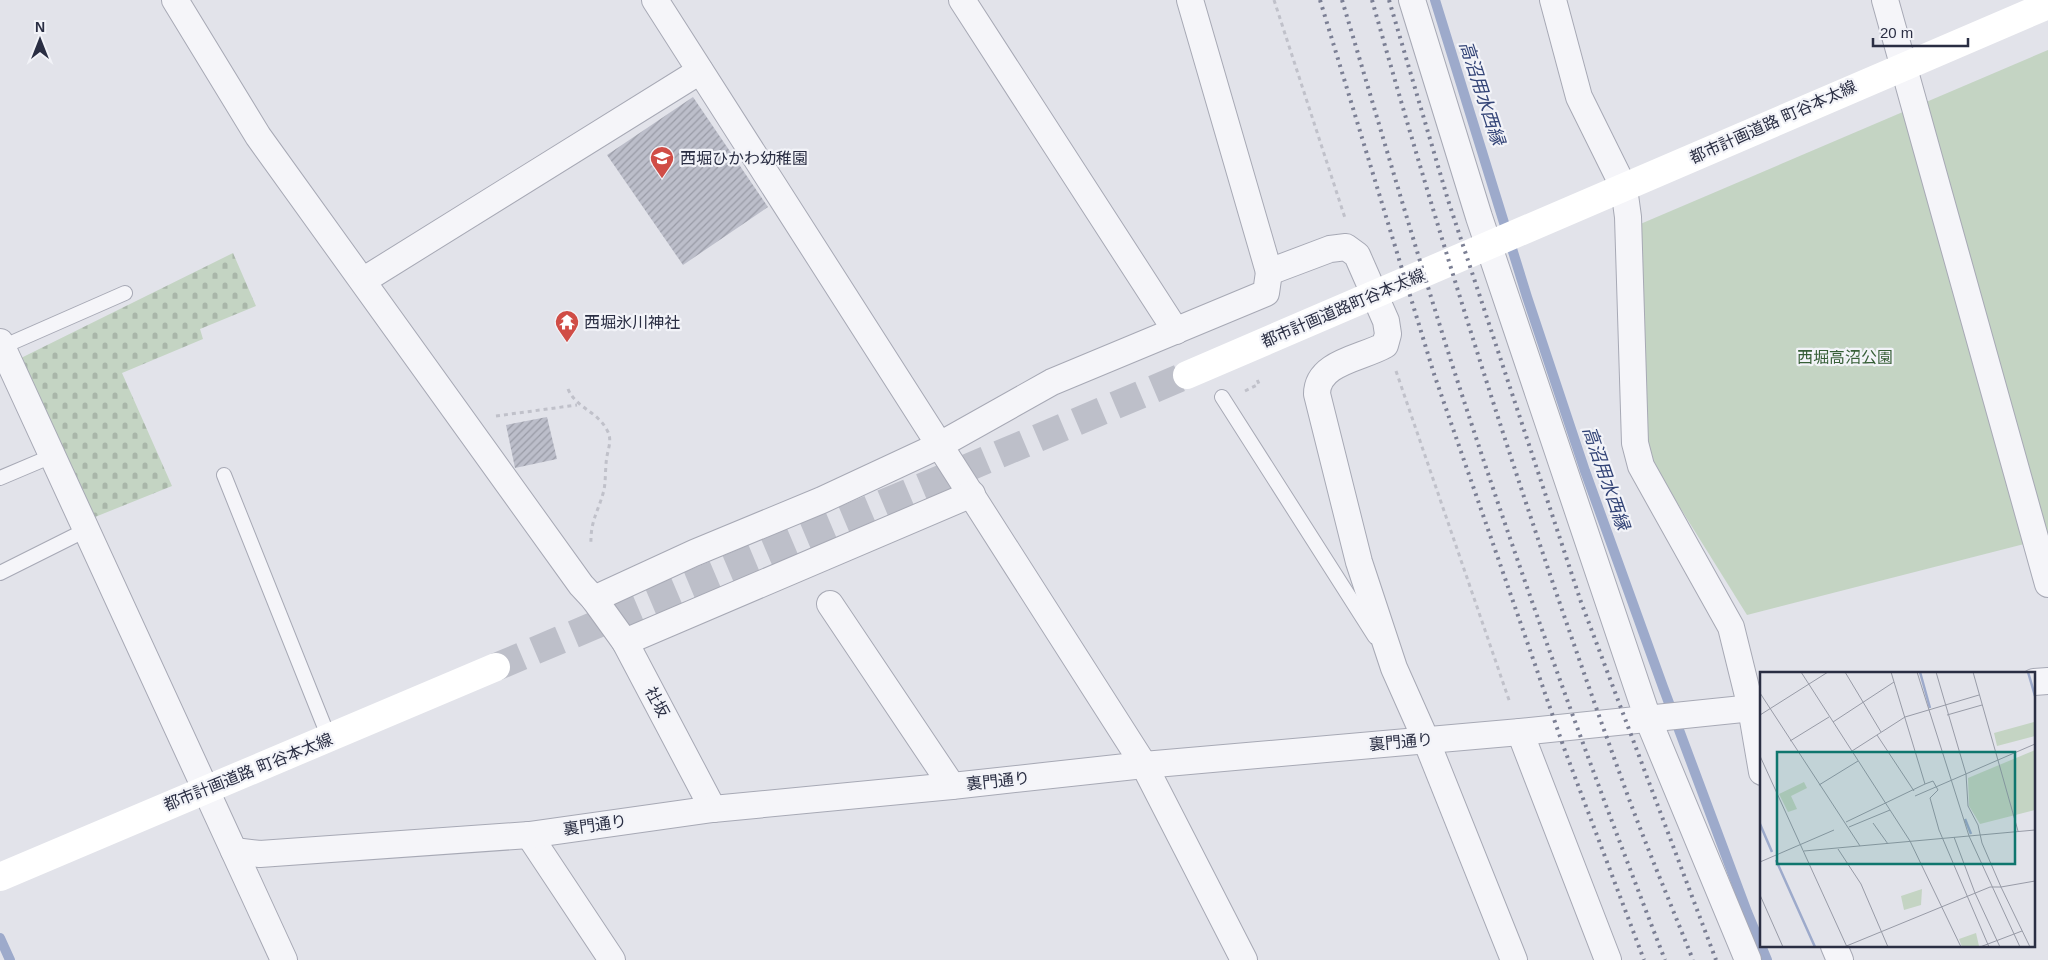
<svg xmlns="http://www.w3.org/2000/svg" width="2048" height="960" viewBox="0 0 2048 960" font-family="Helvetica,'Noto Sans JP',sans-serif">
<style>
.green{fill:#c4d4c3}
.cemetery{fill:url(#cemetery-stones)}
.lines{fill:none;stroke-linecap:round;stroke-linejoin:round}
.stream{stroke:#9daacb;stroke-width:10}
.building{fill:url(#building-hatch)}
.secondary-tunnel{stroke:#bdbfc9;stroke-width:28;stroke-dasharray:28 14;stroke-linecap:butt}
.lane-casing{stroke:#a7a9b5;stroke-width:16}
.street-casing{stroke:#a7a9b5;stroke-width:28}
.path{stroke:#c0c1ca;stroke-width:3;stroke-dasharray:4 4;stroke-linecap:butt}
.lane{stroke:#f5f5f9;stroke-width:14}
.street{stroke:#f5f5f9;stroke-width:26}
.secondary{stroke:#fff;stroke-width:28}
.rail{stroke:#7b7f94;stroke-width:4;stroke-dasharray:2.5 5;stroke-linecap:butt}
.labels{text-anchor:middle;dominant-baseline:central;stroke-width:4.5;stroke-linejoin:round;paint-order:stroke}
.street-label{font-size:16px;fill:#2a2e43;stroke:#f2f3f8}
.poi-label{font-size:16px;fill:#2a2e43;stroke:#f2f3f8;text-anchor:start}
.park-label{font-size:16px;fill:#375f37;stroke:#f2f3f8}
.water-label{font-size:18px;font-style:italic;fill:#347;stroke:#f2f3f8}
.inset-river{fill:none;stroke:#9daacb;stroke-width:2.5}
.inset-road{fill:none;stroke:#989ba7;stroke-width:1}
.view{fill:#0f766e;fill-opacity:0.15;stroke:#0f766e;stroke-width:2.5}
.inset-edge{fill:none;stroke:#2a2e43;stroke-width:2.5}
</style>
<defs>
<pattern id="cemetery-stones" width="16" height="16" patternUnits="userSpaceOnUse" patternTransform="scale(1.25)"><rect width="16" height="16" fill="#c4d4c3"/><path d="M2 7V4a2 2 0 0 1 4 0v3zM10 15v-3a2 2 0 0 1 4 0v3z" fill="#a9b6a9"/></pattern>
<pattern id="building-hatch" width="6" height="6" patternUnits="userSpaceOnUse" patternTransform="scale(1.25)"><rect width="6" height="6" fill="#bcbeca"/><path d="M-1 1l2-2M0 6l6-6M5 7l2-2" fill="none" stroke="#999ba6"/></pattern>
</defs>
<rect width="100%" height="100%" fill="#e2e3ea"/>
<path class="green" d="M2048 50V538L1747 615 1651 461 1646 434 1638 225Z"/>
<path class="cemetery" d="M233 253 256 306 200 329 203 339 122 373 172 486 95 517 21 358Z"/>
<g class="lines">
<g class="stream">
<path d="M1435 0 1527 297 1585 471 1663 687 1747 912 1767 960"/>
<path d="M0 938 10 960"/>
</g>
</g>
<g class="building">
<path d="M693 97 768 207 683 265 607 155Z"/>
<path d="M547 417 557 459 515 468 506 425Z"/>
</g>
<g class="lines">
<path class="secondary-tunnel" d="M496 667 1187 375"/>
<g class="lane-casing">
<g id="lane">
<path d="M2 347 125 293"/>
<path d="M1222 397 1375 637"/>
<path d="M224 475 329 738"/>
<path d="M0 478 52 456"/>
<path d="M0 573 86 530"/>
</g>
</g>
<g class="street-casing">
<g id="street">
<path d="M175 0 258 136 581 585 594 599 625 642 713 809"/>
<path d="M655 0 1144 765 1244 960"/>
<path d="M962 0 1176 331"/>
<path d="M1190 0 1269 272 1330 249 1346 247 1357 255 1386 321 1388 334 1385 345C1363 358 1317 362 1317 394L1359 562 1394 668 1426 740 1514 960"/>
<path d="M1412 0 1479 217 1648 719 1748 960"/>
<path d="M1553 0 1579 97 1624 188 1628 217 1635 443 1641 466 1731 627 1751 708 1762 772"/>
<path d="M1885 0 2048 584"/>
<path d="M364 280 700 71"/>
<path d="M0 342 284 960"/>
<path d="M594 599 694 553 822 500 938 446 1052 382 1266 293 1269 272"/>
<path d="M830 604 952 786"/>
<path d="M625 642 972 494"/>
<path d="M2034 682 2048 681"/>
<path d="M1520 732 1608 960"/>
<path d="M529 835 612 960"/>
<path d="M234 851 260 854 529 835 713 809 952 786 1144 765 1520 732 1762 707"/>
<path d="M1834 946 1840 960"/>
</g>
</g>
<g class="path">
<path d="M1274 0 1345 218"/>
<path d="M1396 371 1510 703"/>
<path d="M568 389C576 408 597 411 607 430 612 439 609 446 607 456 605 467 606 479 604 490 598 513 590 520 591 546"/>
<path d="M1245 391 1259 384 1256 377"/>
<path d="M496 416 577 405"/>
</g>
<use href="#lane" class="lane"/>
<use href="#street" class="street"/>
<g class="secondary">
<path d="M1187 375 2048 5"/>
<path d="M0 877 496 667"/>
</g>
<g class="rail">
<path d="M1320 0 1434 374 1564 748 1644 960"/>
<path d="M1342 0C1378 120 1413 241 1451 361 1516 563 1588 762 1665 960"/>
<path d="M1372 0C1448 269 1533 536 1629 799 1649 853 1672 907 1693 960"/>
<path d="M1389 0 1448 200 1581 602 1716 960"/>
</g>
</g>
<defs>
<g id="school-pin" transform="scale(1.25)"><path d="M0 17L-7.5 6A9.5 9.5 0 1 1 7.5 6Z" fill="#d04d46" stroke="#f2f3f8"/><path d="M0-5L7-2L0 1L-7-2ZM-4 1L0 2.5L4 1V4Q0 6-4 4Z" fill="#fff"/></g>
<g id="temple-pin" transform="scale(1.25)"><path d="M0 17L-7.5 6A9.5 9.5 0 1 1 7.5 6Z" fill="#d04d46" stroke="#f2f3f8"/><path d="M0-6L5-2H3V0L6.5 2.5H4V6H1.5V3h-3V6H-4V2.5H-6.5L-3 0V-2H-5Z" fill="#fff"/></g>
</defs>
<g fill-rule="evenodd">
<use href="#school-pin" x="662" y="158"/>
<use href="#temple-pin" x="567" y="322"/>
</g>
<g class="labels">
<g class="street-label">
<text transform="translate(1773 122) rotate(-24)">都市計画道路 町谷本太線</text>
<text transform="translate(1343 308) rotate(-23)">都市計画道路町谷本太線</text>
<text transform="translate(657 702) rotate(62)">社坂</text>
<text transform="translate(1401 742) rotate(-5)">裏門通り</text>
<text transform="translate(248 772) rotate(-22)">都市計画道路 町谷本太線</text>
<text transform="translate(998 781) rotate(-6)">裏門通り</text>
<text transform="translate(595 825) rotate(-8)">裏門通り</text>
</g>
<g class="poi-label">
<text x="680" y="158">西堀ひかわ幼稚園</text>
<text x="584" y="322">西堀氷川神社</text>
</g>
<g class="park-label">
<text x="1845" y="357">西堀高沼公園</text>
</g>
<g class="water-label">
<text transform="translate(1482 93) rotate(72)">高沼用水西縁</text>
<text transform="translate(1606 478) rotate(71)">高沼用水西縁</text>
</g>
</g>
<g transform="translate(1760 672)">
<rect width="275" height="275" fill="#e2e3ea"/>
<path d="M274 50 275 64 237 74 234 61ZM275 78V138L220 152 209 134 208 106ZM216 261 219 274 202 275 199 267Z" fill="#c4d4c3"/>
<path d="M44 110 47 116 31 124 37 137 28 140 19 122ZM162 217 161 233 144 238 141 224Z" fill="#c4d4c3"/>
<path class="inset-river" d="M160 0 170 36M268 0 275 24M205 147 211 162M0 152 12 180M16 188 55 275"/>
<path class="inset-road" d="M41 0 150 169 201 275M85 0 121 60M131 0 165 112 173 109 178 118 170 126 179 158 229 275M157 0 209 164 260 275M213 0 258 159M0 21 100 174M0 43 68 0M187 43 222 33M73 50 134 10M117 63 154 119M30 69 69 45M92 79 145 45 219 23M0 84 87 275M59 113 98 89M155 124 275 72M86 150 165 112M113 151 128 172M89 155 130 138M194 165 215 221 240 275M78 177 101 212 128 275M44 179 275 158M0 190 74 158M0 223 23 275M84 275 230 215H241L222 171 218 153 208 134 206 102 176 0M220 275 262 259M270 275 241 215 275 209"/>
<path class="view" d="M17 80H255V192H17Z"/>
<rect width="275" height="275" class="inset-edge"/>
</g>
<g transform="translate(40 40)" stroke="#f2f3f8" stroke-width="4" paint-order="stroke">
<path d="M0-4L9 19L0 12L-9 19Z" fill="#2a2e43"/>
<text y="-8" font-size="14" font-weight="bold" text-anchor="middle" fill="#2a2e43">N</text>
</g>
<path d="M1873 38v8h95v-8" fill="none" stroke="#2a2e43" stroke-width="2.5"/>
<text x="1880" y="38" font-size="15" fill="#2a2e43" stroke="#f2f3f8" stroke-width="4" paint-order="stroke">20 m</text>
</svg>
